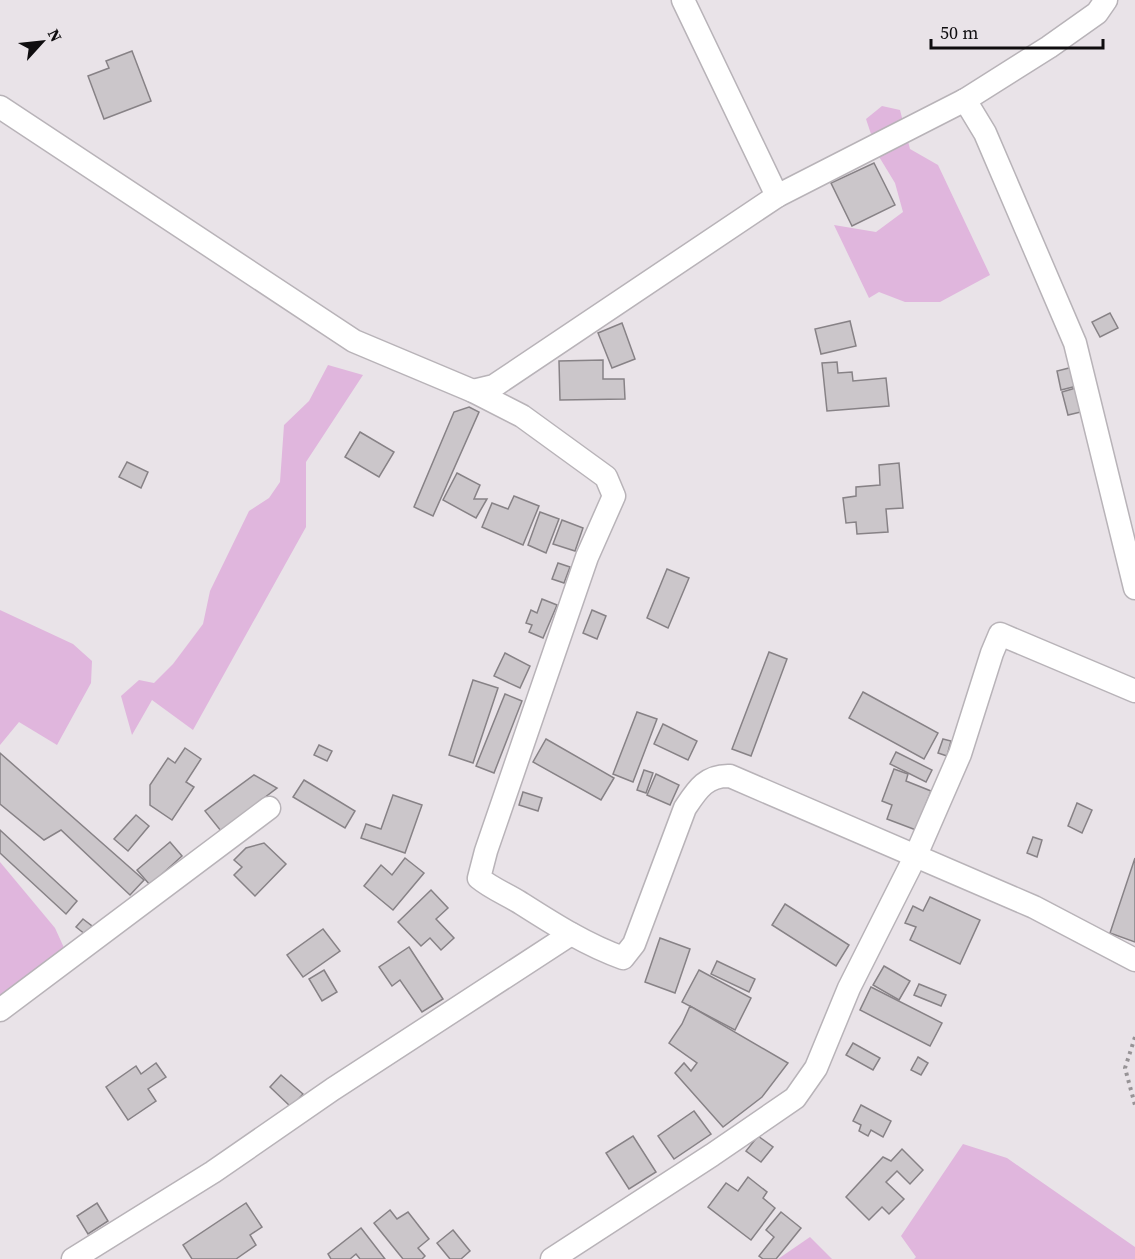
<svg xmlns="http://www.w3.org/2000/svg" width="1135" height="1259" viewBox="0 0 1135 1259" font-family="'Source Serif 4',serif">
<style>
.green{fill:#e0b6dd}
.building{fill:#cbc6ca;stroke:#878286;stroke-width:1.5}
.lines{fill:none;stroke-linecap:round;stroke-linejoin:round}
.street-casing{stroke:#b8b3b8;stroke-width:25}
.path{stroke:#979396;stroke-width:4;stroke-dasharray:3 4.5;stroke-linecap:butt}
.street{stroke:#fff;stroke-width:22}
</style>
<rect width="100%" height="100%" fill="#e9e3e8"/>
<g class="green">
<path d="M882 106 900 110 910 149 938 165 990 275 940 302H905L879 292 869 298 834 225 876 232 903 212 895 183 878 155 866 119Z"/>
<path d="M328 365 363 375 306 462V527L193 730 152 700 132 735 121 696 139 680 154 683 173 664 203 624 210 591 249 511 269 498 280 482 284 425 309 401Z"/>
<path d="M0 610 73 644 92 661 91 683 57 745 19 722 0 745Z"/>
<path d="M0 862 55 928 65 950 0 997Z"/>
<path d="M963 1144 1007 1158 1135 1247V1259H914L916 1257 901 1236Z"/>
<path d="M810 1237 832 1259H778Z"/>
</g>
<g class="building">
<path d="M132 51 151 101 104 119 88 76 109 68 106 61Z"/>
<path d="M874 163 895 205 852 226 831 183Z"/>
<path d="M1110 313 1118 328 1100 337 1092 322Z"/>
<path d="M850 321 856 346 821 354 815 329Z"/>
<path d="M622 323 635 359 612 368 598 333Z"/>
<path d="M603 360V379H624L625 399 560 400 559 361Z"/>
<path d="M837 362 838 373 852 372 853 381 886 378 889 406 827 411 822 363Z"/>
<path d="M1073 367 1077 386 1061 390 1057 371Z"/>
<path d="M1079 387 1085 411 1068 415 1062 392Z"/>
<path d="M469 407 479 412 433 516 414 507 454 412Z"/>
<path d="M360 432 394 452 379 477 345 457Z"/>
<path d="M127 462 148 472 141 488 119 477Z"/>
<path d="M899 463 903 508 886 509 888 532 857 534 856 522 846 523 843 498 856 496V487L880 485 879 465Z"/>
<path d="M457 473 480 485 474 499H487L476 518 443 500Z"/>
<path d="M514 496 539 506 523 545 482 527 492 503 508 509Z"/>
<path d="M540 512 559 519 546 553 528 545Z"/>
<path d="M562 520 583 528 575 551 553 544Z"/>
<path d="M558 563 570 567 564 583 552 579Z"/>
<path d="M667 569 689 578 668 628 647 618Z"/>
<path d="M542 599 557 605 543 638 529 632 532 625 526 623 531 610 537 613Z"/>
<path d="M592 610 606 616 597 639 583 633Z"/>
<path d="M769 652 787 659 751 756 732 749Z"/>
<path d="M505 653 530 666 520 688 494 676Z"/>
<path d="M473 680 498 688 473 763 449 755Z"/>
<path d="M863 692 938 733 924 759 849 718Z"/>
<path d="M505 694 522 701 494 773 476 766Z"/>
<path d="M637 712 657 719 633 782 613 774Z"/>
<path d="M663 724 697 741 688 760 654 744Z"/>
<path d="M546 739 614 778 601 800 533 762Z"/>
<path d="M943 739 951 741 947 756 938 753Z"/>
<path d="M319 745 332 751 327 761 314 755Z"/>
<path d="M185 748 201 759 186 782 194 787 172 820 150 805V785L168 758 175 763Z"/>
<path d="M896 752 932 770 926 782 890 764Z"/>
<path d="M0 753 144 880 130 895 61 830 44 840 0 804Z"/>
<path d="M894 769 908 774 906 781 931 791 916 830 887 819 892 805 882 801Z"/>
<path d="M644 770 653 773 646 793 637 790Z"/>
<path d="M656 774 679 785 670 805 647 795Z"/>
<path d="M254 775 277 788 221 831 205 811Z"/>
<path d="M304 780 355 811 345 828 293 797Z"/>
<path d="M523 792 542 798 538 811 519 805Z"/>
<path d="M393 795 422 805 405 853 361 838 366 824 381 829Z"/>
<path d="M1077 803 1092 810 1082 833 1068 826Z"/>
<path d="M136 815 149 826 128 851 114 839Z"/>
<path d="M0 830 77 901 66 914 0 853Z"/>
<path d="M1033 837 1042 840 1037 857 1027 853Z"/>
<path d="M170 842 182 856 150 885 137 870Z"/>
<path d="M264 843 286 864 255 896 234 875 242 867 234 860 246 848Z"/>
<path d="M405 858 424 873 393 910 364 886 381 865 392 875Z"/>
<path d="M1135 858V942L1110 933Z"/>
<path d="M431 890 448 908 436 919 454 938 441 950 430 938 421 946 398 922Z"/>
<path d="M930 897 980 920 960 964 910 940 916 927 905 923 913 906 923 911Z"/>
<path d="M785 904 849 945 836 966 772 925Z"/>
<path d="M83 919 92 926 86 935 76 927Z"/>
<path d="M323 929 340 951 303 977 287 955Z"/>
<path d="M660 938 690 949 675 993 645 982Z"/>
<path d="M409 947 443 999 422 1012 400 980 392 986 379 967Z"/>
<path d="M717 961 755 979 749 992 711 974Z"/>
<path d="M884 966 910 981 899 1000 873 985Z"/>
<path d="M324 970 337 992 322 1001 309 979Z"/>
<path d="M699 970 751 998 735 1030 682 1002Z"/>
<path d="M919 984 946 995 941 1006 914 995Z"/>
<path d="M871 987 942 1023 930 1046 860 1010Z"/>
<path d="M690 1006 788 1063 762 1097 723 1127 675 1073 684 1063 691 1071 697 1063 669 1043 682 1024Z"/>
<path d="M853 1043 880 1058 873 1070 846 1055Z"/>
<path d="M918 1057 928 1063 921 1075 911 1070Z"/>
<path d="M156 1063 166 1077 148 1089 156 1101 128 1120 106 1087 136 1066 141 1074Z"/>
<path d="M281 1075 303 1094 291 1107 270 1087Z"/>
<path d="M861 1105 891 1121 883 1137 871 1130 868 1136 859 1131 861 1125 853 1121Z"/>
<path d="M694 1111 711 1134 674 1159 658 1136Z"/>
<path d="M633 1136 656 1172 629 1189 606 1153Z"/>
<path d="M758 1136 773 1147 761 1162 746 1151Z"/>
<path d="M902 1149 923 1170 910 1184 897 1171 886 1182 904 1199 889 1214 882 1207 869 1220 846 1197 883 1157 891 1161Z"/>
<path d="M748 1177 767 1192 763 1198 775 1208 751 1240 708 1207 726 1183 738 1191Z"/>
<path d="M97 1203 108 1221 88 1234 77 1216Z"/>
<path d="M246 1203 262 1227 250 1235 256 1245 236 1259H192L183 1245Z"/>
<path d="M390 1210 397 1219 408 1212 429 1239 418 1248 425 1256 422 1259H403L374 1223Z"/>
<path d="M781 1212 801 1228 776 1259H763L759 1256 774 1237 766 1230Z"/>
<path d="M361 1228 385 1259H360L356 1254 350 1259H331L328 1254Z"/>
<path d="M453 1230 470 1251 461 1259H450L437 1243Z"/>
</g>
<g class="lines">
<g class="street-casing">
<g id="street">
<path d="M683 0 777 196"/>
<path d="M965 100 985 133 1075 343 1135 588"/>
<path d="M0 107 354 341 473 391 522 416 606 477 614 496 587 557 486 851 479 878C491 888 506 894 519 902 552 923 586 945 623 958L634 944 685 808C697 790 706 775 730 776L1034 907 1135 960"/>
<path d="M473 391 494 386 777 196 965 100 1049 47 1097 13 1106 0"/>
<path d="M0 1010 269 808"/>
<path d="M73 1259 213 1172 333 1089 571 934"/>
<path d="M552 1259 712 1155 795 1098 816 1068 849 988 916 855 960 754 992 653 1000 634 1135 691"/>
</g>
</g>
<path class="path" d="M1135 1037 1125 1068 1135 1105"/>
<use href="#street" class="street"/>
</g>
<g transform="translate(42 42) rotate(63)" stroke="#e9e3e8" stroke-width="4.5" paint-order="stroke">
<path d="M0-4.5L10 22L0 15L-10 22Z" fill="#0f0d0f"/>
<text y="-9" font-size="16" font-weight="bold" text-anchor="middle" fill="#0f0d0f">N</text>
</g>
<path d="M931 39v9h172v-9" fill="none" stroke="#0f0d0f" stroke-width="3"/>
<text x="940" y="39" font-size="18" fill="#0f0d0f" stroke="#e9e3e8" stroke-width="4.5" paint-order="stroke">50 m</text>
</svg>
